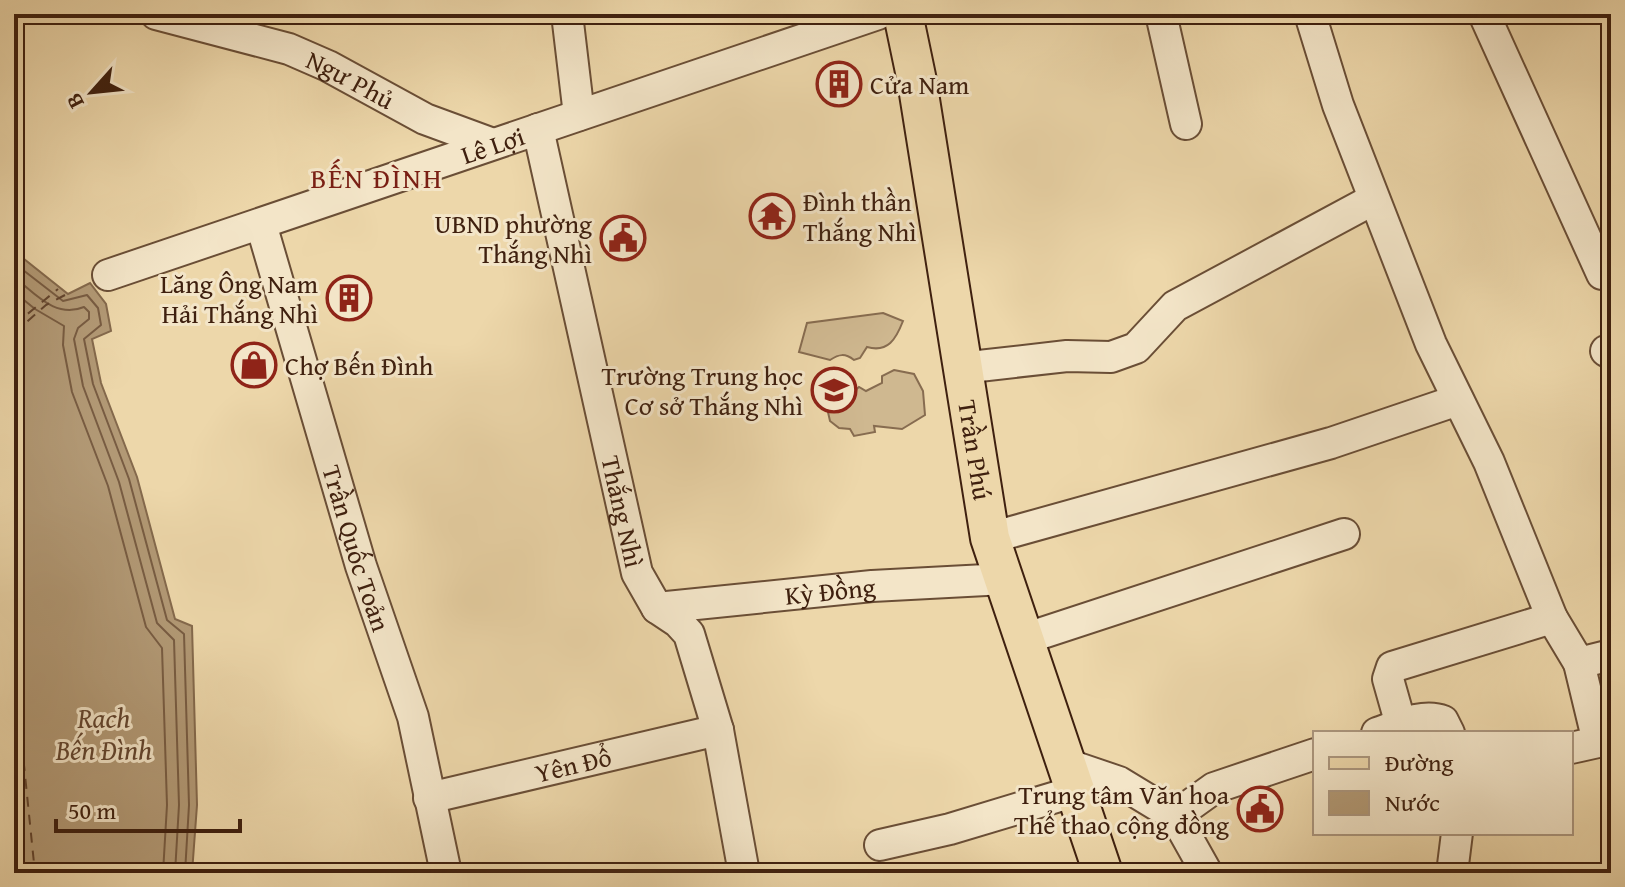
<svg xmlns="http://www.w3.org/2000/svg" width="1625" height="887" viewBox="0 0 1625 887" font-family="'Gentium Book Plus',serif">
<style>
.green{fill:#cfb890;stroke:#876c50;stroke-width:2}
.water{fill:#b29975;stroke:#84694c;stroke-width:2}
.lines{fill:none;stroke-linecap:round;stroke-linejoin:round}
.shore{stroke:#785c42;stroke-width:2}
.ferry{stroke:#62442e;stroke-width:2;stroke-dasharray:10 8;stroke-linecap:butt}
.minor-casing{stroke:#6a4e36;stroke-width:34}
.major-casing{stroke:#3f200f;stroke-width:42}
.minor{stroke:#f3e5c8;stroke-width:30}
.major{stroke:#edd7aa;stroke-width:38}
.labels{text-anchor:middle;dominant-baseline:central;stroke-width:6;stroke-linejoin:round;paint-order:stroke}
.street-label{font-size:26px;fill:#3f200f;stroke:#f3e5c8}
.poi-label{font-size:26px;fill:#3f200f;stroke:#f3e5c8;text-anchor:end}
.neighbourhood-label{font-size:28px;letter-spacing:2px;fill:#7a1f14;stroke:#f3e5c8}
.water-label{font-size:28px;font-style:italic;fill:#62442e;stroke:#f3e5c8}
</style>
<rect width="100%" height="100%" fill="#edd7aa"/>
<filter id="stains"><feTurbulence type="fractalNoise" baseFrequency=".0025" numOctaves="4"/><feColorMatrix values="0 0 0 0 .2 0 0 0 0 .09 0 0 0 0 .02 0 0 0 .5 -.17"/></filter>
<radialGradient id="worn" r=".72"><stop offset=".6" stop-color="#630" stop-opacity="0"/><stop offset="1" stop-color="#630" stop-opacity=".3"/></radialGradient>
<g class="green">
<path d="M883 313 903 321C896 339 888 353 867 347L860 358 854 360C845 353 839 354 830 360L799 352 807 323Z"/>
<path d="M894 370 914 374 923 391 925 415 902 429 874 426 875 432 854 436 850 429 839 428 830 421 825 399 836 387 847 397 859 387 866 391 882 383V376Z"/>
</g>
<path class="water" d="M14 251 68 294 90 283 106 304 111 331 92 339 101 383 137 477 175 619 192 626 197 805 192 873H14Z"/>
<g class="lines">
<g class="shore">
<path d="M14 263 63 301 87 295 98 308 101 325 84 339 93 384 129 479 167 620 184 634 189 805 185 873"/>
<path d="M14 277C35 293 55 319 84 307L89 312V319L78 328 74 339 83 386 119 482 157 623 174 640 179 805 175 873"/>
<path d="M14 292 35 309 64 326 63 345 72 392 108 486 146 627 162 648 167 805 163 873"/>
</g>
<g class="ferry">
<path d="M14 325 58 289"/>
<path d="M14 333 46 305 65 295"/>
<path d="M14 708 21 736 35 873"/>
</g>
<g class="minor-casing">
<g id="minor">
<path id="s1" d="M156 14 289 49 328 66 425 119 493 144"/>
<path d="M567 14 579 115"/>
<path d="M1161 14 1186 124"/>
<path d="M1310 14 1338 105 1431 344 1489 462 1552 618 1579 663 1611 655"/>
<path d="M1484 14 1602 274"/>
<path id="s2" d="M538 129 637 573 657 608 678 622 689 634 718 730 744 873"/>
<path id="s3" d="M261 224 361 566 413 717 446 873"/>
<path id="s4" d="M108 275 878 14"/>
<path d="M1606 351 1611 349"/>
<path d="M961 368 1067 356 1111 357 1136 348 1175 306 1374 199"/>
<path d="M990 538 1331 443 1458 400"/>
<path id="s5" d="M657 608 872 586 1005 579"/>
<path d="M1024 639 1344 534"/>
<path d="M1401 725 1388 679 1392 667 1552 618"/>
<path d="M1377 733C1397 726 1423 713 1443 721L1449 733"/>
<path d="M1571 748 1598 742 1579 663"/>
<path d="M1066 764 1119 782 1175 816 1207 873"/>
<path id="s6" d="M429 798 718 730"/>
<path d="M1175 816 1214 788 1315 754"/>
<path d="M880 845 950 829 1076 791"/>
<path d="M1452 873 1457 833"/>
</g>
</g>
<g class="major-casing">
<g id="major">
<path id="s7" d="M903 14 917 81 990 538 1103 873"/>
</g>
</g>
<use href="#minor" class="minor"/>
<use href="#major" class="major"/>
</g>
<defs>
<g id="building-ring" transform="scale(2.3)"><circle r="9.5" fill="#f3e5c8" stroke="#8f2418" stroke-width="1.5"/><path d="M-4-6H4V6H1V3H-1V6H-4ZM-2.5-4.3h1.7v1.8h-1.7ZM.8-4.3h1.7v1.8H.8ZM-2.5-1h1.7V.8h-1.7ZM.8-1h1.7V.8H.8Z" fill="#8f2418"/></g>
<g id="temple-ring" transform="scale(2.3)"><circle r="9.5" fill="#f3e5c8" stroke="#8f2418" stroke-width="1.5"/><path d="M0-6L5-2H3V0L6.5 2.5H4V6H1.5V3h-3V6H-4V2.5H-6.5L-3 0V-2H-5Z" fill="#8f2418"/></g>
<g id="civic-ring" transform="scale(2.3)"><circle r="9.5" fill="#f3e5c8" stroke="#8f2418" stroke-width="1.5"/><path d="M-.6-6.5H3V-4.5H.6V-3L4-1V1h2V6H-6V1h2V-1L-.6-3ZM-1.2 2.5V6h2.4V2.5Z" fill="#8f2418"/></g>
<g id="shop-ring" transform="scale(2.3)"><circle r="9.5" fill="#f3e5c8" stroke="#8f2418" stroke-width="1.5"/><path d="M-5-2.5h2.3a2.7 3.5 0 0 1 5.4 0H5L5.5 6h-11ZM-1.5-2.5h3a1.5 2.3 0 0 0-3 0Z" fill="#8f2418"/></g>
<g id="school-ring" transform="scale(2.3)"><circle r="9.5" fill="#f3e5c8" stroke="#8f2418" stroke-width="1.5"/><path d="M0-5L7-2L0 1L-7-2ZM-4 1L0 2.5L4 1V4Q0 6-4 4Z" fill="#8f2418"/></g>
</defs>
<g fill-rule="evenodd">
<use href="#building-ring" x="839" y="84"/>
<use href="#temple-ring" x="772" y="216"/>
<use href="#civic-ring" x="623" y="238"/>
<use href="#building-ring" x="349" y="298"/>
<use href="#shop-ring" x="254" y="365"/>
<use href="#school-ring" x="834" y="390"/>
<use href="#civic-ring" x="1260" y="809"/>
</g>
<g class="labels">
<g class="street-label">
<text stroke="none"><textPath href="#s1" startOffset="206">Ngư Phủ</textPath></text>
<text stroke="none"><textPath href="#s4" startOffset="406">Lê Lợi</textPath></text>
<text stroke="none"><textPath href="#s7" startOffset="442">Trần Phú</textPath></text>
<text stroke="none"><textPath href="#s2" startOffset="392">Thắng Nhì</textPath></text>
<text stroke="none"><textPath href="#s3" startOffset="338">Trần Quốc Toản</textPath></text>
<text stroke="none"><textPath href="#s5" startOffset="174">Kỳ Đồng</textPath></text>
<text stroke="none"><textPath href="#s6" startOffset="148">Yên Đổ</textPath></text>
</g>
<g class="poi-label">
<text x="870" y="84" text-anchor="start">Cửa Nam</text>
<text x="803" y="201" text-anchor="start">Đình thần<tspan x="803" dy="30">Thắng Nhì</tspan></text>
<text x="592" y="223">UBND phường<tspan x="592" dy="30">Thắng Nhì</tspan></text>
<text x="318" y="283">Lăng Ông Nam<tspan x="318" dy="30">Hải Thắng Nhì</tspan></text>
<text x="285" y="365" text-anchor="start">Chợ Bến Đình</text>
<text x="803" y="375">Trường Trung học<tspan x="803" dy="30">Cơ sở Thắng Nhì</tspan></text>
<text x="1229" y="794">Trung tâm Văn hoa<tspan x="1229" dy="30">Thể thao cộng đồng</tspan></text>
</g>
<g class="neighbourhood-label">
<text x="377" y="177">BẾN ĐÌNH</text>
</g>
<g class="water-label">
<text x="104" y="717">Rạch<tspan x="104" dy="32">Bến Đình</tspan></text>
</g>
</g>
<rect width="1625" height="887" fill="none" stroke="#edd7aa" stroke-width="48"/>
<rect x="16" y="16" width="1593" height="855" fill="none" stroke="#3f200f" stroke-width="4"/>
<rect x="24" y="24" width="1577" height="839" fill="none" stroke="#3f200f" stroke-width="2"/>
<rect x="1313" y="731" width="260" height="104" fill="#f3e5c8" stroke="#ab967e" stroke-width="2"/>
<rect x="1329" y="757" width="40" height="12" fill="#edd7aa" stroke="#ab967e" stroke-width="2"/>
<text x="1385" y="771" font-size="24" fill="#3f200f">Đường</text>
<rect x="1329" y="791" width="40" height="24" fill="#b29975" stroke="#ab967e" stroke-width="2"/>
<text x="1385" y="811" font-size="24" fill="#3f200f">Nước</text>
<g transform="translate(92 92) rotate(243)" stroke="#f3e5c8" stroke-width="6" paint-order="stroke">
<path d="M0-6L14 30L0 20L-14 30Z" fill="#3f200f"/>
<text y="-12" font-size="22" font-weight="bold" text-anchor="middle" fill="#3f200f">B</text>
</g>
<path d="M56 819v12h184v-12" fill="none" stroke="#3f200f" stroke-width="4"/>
<text x="68" y="819" font-size="24" fill="#3f200f" stroke="#f3e5c8" stroke-width="6" paint-order="stroke">50 m</text>
<rect width="100%" height="100%" filter="url(#stains)"/>
<rect width="100%" height="100%" fill="url(#worn)"/>
</svg>
